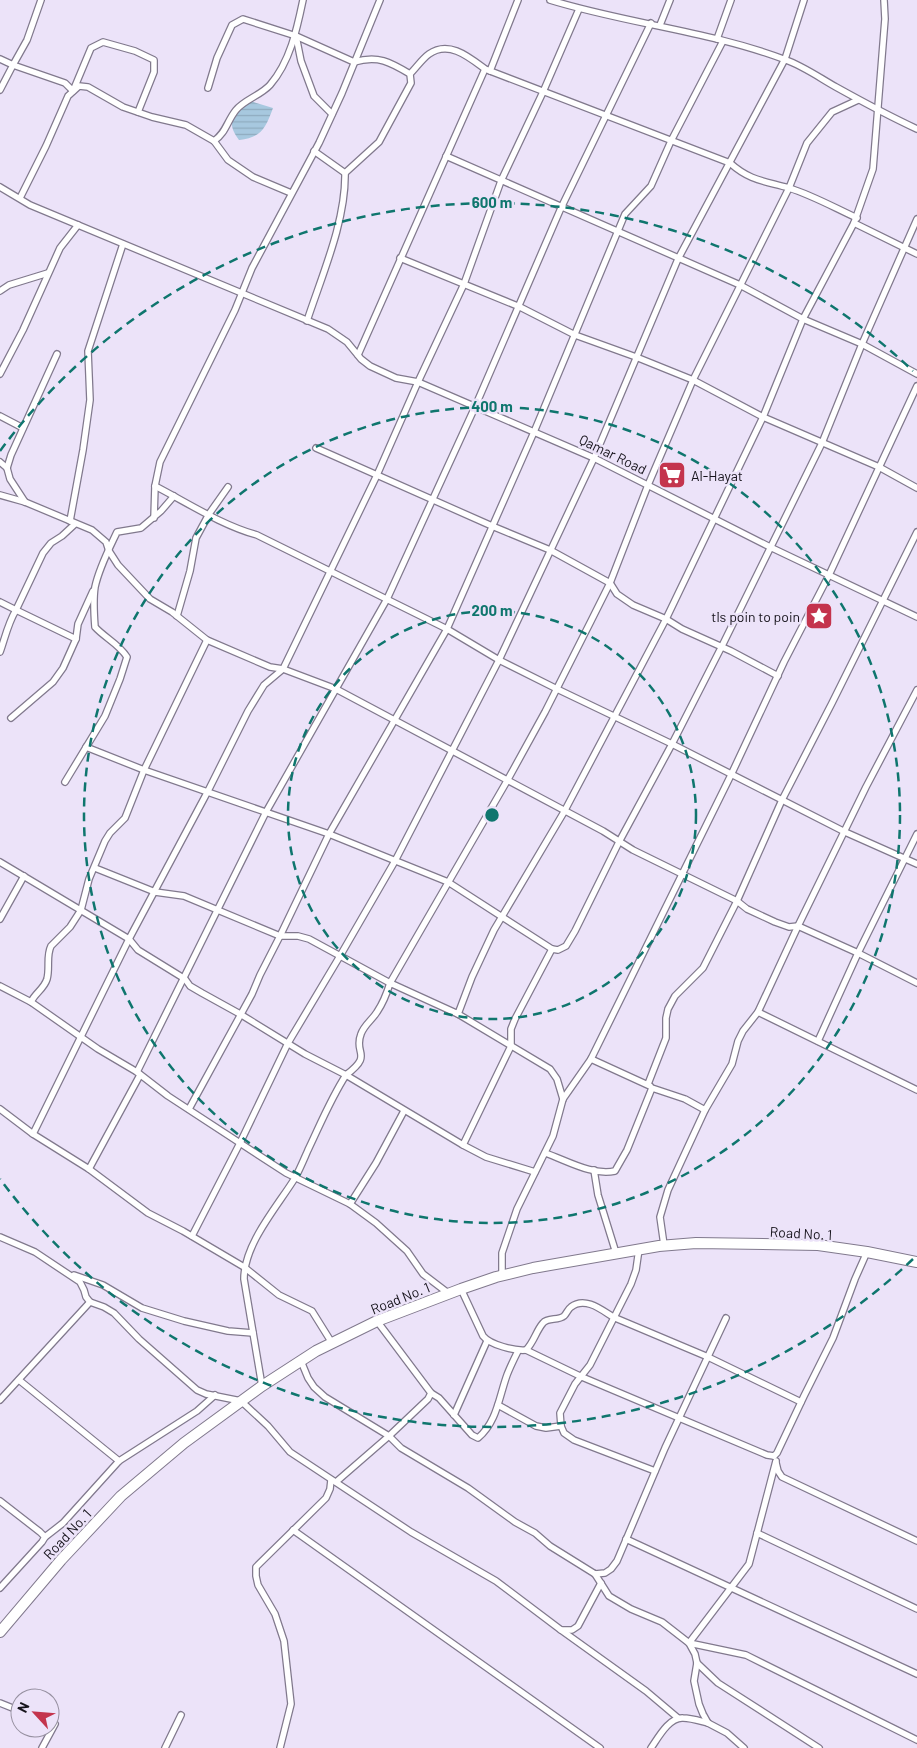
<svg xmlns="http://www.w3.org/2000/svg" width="917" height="1748" viewBox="0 0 917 1748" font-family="Barlow,sans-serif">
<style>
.water{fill:url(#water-rules)}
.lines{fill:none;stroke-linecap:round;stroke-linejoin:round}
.street-casing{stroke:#81798d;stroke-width:8}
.highway-casing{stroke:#81798d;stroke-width:12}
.street{stroke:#fff;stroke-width:5.5}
.highway{stroke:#fff;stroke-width:10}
.ring{fill:none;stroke:#0f766e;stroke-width:2.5;stroke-dasharray:9 6}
.labels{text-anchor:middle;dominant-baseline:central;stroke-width:5;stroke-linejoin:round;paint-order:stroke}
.street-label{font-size:14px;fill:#16131b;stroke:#ece3f9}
.poi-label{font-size:14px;fill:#16131b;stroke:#ece3f9;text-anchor:start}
.centre{fill:#0f766e;stroke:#ece3f9;stroke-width:2.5}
.ring-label{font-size:15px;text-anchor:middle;font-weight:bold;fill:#0f766e;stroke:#ece3f9;stroke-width:5;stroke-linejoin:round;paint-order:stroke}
</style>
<defs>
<pattern id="water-rules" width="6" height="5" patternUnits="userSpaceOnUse" patternTransform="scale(1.25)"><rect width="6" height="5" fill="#a7c8df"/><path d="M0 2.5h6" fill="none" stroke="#8fabbf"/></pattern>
</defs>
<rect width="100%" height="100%" fill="#ece3f9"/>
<path class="water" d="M250 101 273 108C265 129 262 137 239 140 225 121 233 114 250 101Z"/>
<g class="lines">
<g class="street-casing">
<g id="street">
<path d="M41 0 27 40 13 65 65 83 73 91 91 48 103 42 135 51 154 60V72L138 112"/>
<path d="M550 0C628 24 710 31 786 60 803 66 820 78 836 87 863 102 889 116 917 129"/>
<path d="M660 25 670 0"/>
<path d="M296 36 301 61 314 96 332 114"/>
<path d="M717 39 731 0"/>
<path d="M0 59 13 65 0 90"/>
<path d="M490 71 518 0"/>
<path d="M410 74C416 68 422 59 429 54 449 40 469 57 485 69L730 163C750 181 765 181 789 188 812 195 835 208 857 218"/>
<path d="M208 88 217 58 232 25 243 19 296 36 354 62C378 55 390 62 410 74L411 83 379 142 345 173"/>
<path d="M214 141 228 160 253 177 291 193"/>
<path d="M446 156 740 285 803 319 862 344 917 374"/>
<path d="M0 187 30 205 328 329 347 342 361 359 370 366 396 378 418 382 594 458 770 547 917 617"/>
<path d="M20 198 46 146 68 96 79 86 88 87 123 107 152 117 186 125 214 141C226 133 227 121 236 110 244 100 261 95 270 85 290 62 297 29 303 0"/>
<path d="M854 223 917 254"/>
<path d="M400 258 520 307 575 335 636 357 693 380 763 417 879 467 917 488"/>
<path d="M0 291 9 285 48 273"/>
<path d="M307 321C322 275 346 221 345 173L314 151"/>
<path d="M358 355 485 69"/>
<path d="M0 374 23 330 60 248 78 225"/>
<path d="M0 416 23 428"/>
<path d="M316 448 492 526 550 550 610 583 617 594 633 605 666 619 682 629 731 651 778 676"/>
<path d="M0 462 7 468"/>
<path d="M155 486C188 503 221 525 257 535L447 629 499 660 557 689 672 744 845 832 917 864"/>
<path d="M0 495 25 502 92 530 106 542 109 551 118 565 150 599 172 612 207 640 270 667 283 669 336 689 603 831 633 850 737 901 747 909 775 922 789 927 798 926 858 953 917 983"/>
<path d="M25 502 10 479 7 468 11 455 57 354"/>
<path d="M154 518 155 486 160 462 235 310 252 268 319 143 342 93 380 0"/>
<path d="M70 521 83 450 90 400 88 351 123 244"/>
<path d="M75 524 62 536 51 543 43 553 16 610 76 639"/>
<path d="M0 602 16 610C8 623 5 638 0 652"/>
<path d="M177 616 190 571 196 538 209 514 228 487"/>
<path d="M11 718 53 682 63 668 76 639 78 624 93 591"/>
<path d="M86 747 144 770 329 834 448 882 552 949"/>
<path d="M65 782 105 716 120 679 127 657C119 644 105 638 95 627 94 614 93 600 95 587 99 568 109 549 117 532L141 528 161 511 174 496"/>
<path d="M0 862 129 939 138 950 185 979 190 986 202 993 240 1014 305 1054 346 1075C374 1054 353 1054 361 1034 364 1025 372 1020 377 1012 383 1003 387 993 390 983L458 1014 472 977 494 930 564 812 666 619 763 417 803 319 854 223 873 169 885 19 884 0"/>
<path d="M95 868 155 892 184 896 280 936H298L309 939 390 983 507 781 545 712 591 621 610 583 648 485 693 380 789 188 807 143 832 112 858 100"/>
<path d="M0 919 24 876"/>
<path d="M0 986 31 1002 98 1049 137 1072 168 1096 286 1173 350 1204 376 1223 407 1251 423 1274 448 1293"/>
<path d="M31 1002C35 993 44 989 47 979 50 968 46 956 51 946L70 927 81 910 89 879 105 841 110 833 125 818 144 770 207 640"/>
<path d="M758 1012 917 1090"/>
<path d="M458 1014 550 1069 557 1079 563 1099"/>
<path d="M818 1041 858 953 917 834"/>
<path d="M591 1059 650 1086"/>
<path d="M137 1072 266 812 387 599 475 407 561 208 651 23"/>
<path d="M648 1084 666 1038V1018L668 1009 675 996 703 968 737 901 782 800 832 703 917 532"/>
<path d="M0 1109 33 1134 89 1169 148 1213 183 1231 244 1267 279 1295 312 1311 332 1343"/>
<path d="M189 1109 252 994 260 975 280 936 329 834 447 629 534 432 625 214 651 186 671 141 723 41"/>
<path d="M33 1134 129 939 208 791 248 711 264 685 283 669 377 475 418 382 464 284 501 181 543 92 579 9"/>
<path d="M463 1145 511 1046V1029L515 1019 552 949 558 950 566 946 575 931 619 842 672 744 722 646 822 443 862 344 917 219"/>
<path d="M545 1153C566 1160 592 1176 615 1171L627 1150 652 1088 685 1099 705 1110"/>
<path d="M89 1169 140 1075"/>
<path d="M594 1170 598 1195 616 1253"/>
<path d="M350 1204 376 1163 404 1111"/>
<path d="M192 1236 240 1143 288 1043 340 956 395 861 499 660 594 458 678 259 785 59 804 0"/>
<path d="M0 1237 35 1252 80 1282 84 1290 86 1297 90 1302 104 1307 114 1313 139 1339 197 1390 206 1394 241 1401 268 1426 290 1452 411 1532 496 1581 561 1630H572L578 1626 601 1583"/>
<path d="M664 1245 660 1217 668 1190 705 1110 732 1064 738 1041 743 1031 758 1012 798 926 866 787 917 690"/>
<path d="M639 1249 636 1270 631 1284 590 1365 575 1384 560 1413 561 1426 564 1433 574 1440 655 1471"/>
<path d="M74 1275 103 1285 142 1308 184 1321 228 1331 253 1333"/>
<path d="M502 1276V1253L517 1209 553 1136 563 1099 591 1059 731 775 784 662 829 575 917 386"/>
<path d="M461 1289 483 1336C490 1345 515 1351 526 1350 534 1342 536 1331 543 1323 548 1317 558 1321 564 1316 567 1313 568 1309 571 1307 585 1296 602 1310 613 1317L708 1357 801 1402"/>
<path d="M526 1350 582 1377 767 1455 774 1456"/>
<path d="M301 1361 308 1378 314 1387 325 1397 389 1436 401 1448 468 1488 515 1522 535 1533 550 1546 595 1574 605 1573 611 1569 617 1561 665 1448 726 1318"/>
<path d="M19 1380 119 1461"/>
<path d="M262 1386 244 1279C244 1244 277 1207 295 1178 300 1169 304 1159 308 1150 320 1125 331 1098 346 1075L463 1145 486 1157 535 1172"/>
<path d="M431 1393 439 1398 472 1435 478 1438C497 1422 499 1397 507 1375 510 1367 514 1359 518 1351"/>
<path d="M0 1400 90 1302"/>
<path d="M498 1405 536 1426 546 1428 561 1426"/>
<path d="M454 1415 487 1341"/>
<path d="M774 1456 777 1453 804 1396 833 1338 855 1279 867 1252"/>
<path d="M776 1461 749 1564 689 1643 746 1655 917 1740"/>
<path d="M776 1463 778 1471 782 1477 917 1541"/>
<path d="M336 1482 389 1436 428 1399 431 1393 377 1321"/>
<path d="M0 1501 40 1532 45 1537"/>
<path d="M293 1530 600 1748"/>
<path d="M757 1533 917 1609"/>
<path d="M626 1539 917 1674"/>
<path d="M595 1574 609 1596 631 1609 662 1622 689 1643 695 1654 697 1663 694 1681 699 1704 703 1714 708 1723 727 1733 744 1748"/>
<path d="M0 1588 42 1542 45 1537 63 1523 119 1461 197 1411 215 1395"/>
<path d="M561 1630 646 1691 678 1718"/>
<path d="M697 1663 718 1683 819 1748"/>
<path d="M0 1703 20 1711"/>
<path d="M42 1748 55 1724 50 1722"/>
<path d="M165 1748 181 1715"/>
<path d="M280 1748 291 1704 284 1641 275 1614 258 1585 256 1576V1567L326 1498 330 1489 331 1480"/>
<path d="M651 1748C658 1738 669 1717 683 1718 691 1718 700 1721 708 1723"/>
</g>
</g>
<g class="highway-casing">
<path id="highway" d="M0 1632 61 1560 121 1496 184 1443 262 1386 316 1351 377 1321 461 1289 496 1277 533 1268 659 1246 696 1243 818 1245 867 1252 917 1262"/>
</g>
<use href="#street" class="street"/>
<use href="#highway" class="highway"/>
</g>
<g class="ring">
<circle cx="492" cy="815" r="204"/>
<circle cx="492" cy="815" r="408"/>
<path d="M913 1259A612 612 0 0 1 0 1179M0 451A612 612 0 0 1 913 371"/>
</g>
<defs>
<g id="supermarket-square" transform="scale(1.4375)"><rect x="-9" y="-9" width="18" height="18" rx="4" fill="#c4344d" stroke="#ece3f9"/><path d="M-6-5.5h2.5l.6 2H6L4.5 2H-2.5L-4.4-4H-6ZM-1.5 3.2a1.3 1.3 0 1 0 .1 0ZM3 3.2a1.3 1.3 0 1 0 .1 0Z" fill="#fff"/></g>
<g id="sight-square" transform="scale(1.4375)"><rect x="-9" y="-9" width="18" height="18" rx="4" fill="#c4344d" stroke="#ece3f9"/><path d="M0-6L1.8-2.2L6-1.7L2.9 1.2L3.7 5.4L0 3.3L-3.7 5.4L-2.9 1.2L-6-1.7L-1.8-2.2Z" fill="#fff"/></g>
</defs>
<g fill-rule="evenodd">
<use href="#supermarket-square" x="672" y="475"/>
<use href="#sight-square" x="819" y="616"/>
</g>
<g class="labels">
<g class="street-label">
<text transform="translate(613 454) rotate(26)">Qamar Road</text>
<text transform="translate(801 1233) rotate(3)">Road No. 1</text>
<text transform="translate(400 1298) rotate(-22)">Road No. 1</text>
<text transform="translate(67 1534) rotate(-47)">Road No. 1</text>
</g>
<g class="poi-label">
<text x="691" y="475">Al-Hayat</text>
<text x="800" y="616" text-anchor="end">tls poin to poin</text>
</g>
</g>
<circle cx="492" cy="815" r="8" class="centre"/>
<g class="ring-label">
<text x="492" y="208">600 m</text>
<text x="492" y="412">400 m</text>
<text x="492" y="616">200 m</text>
</g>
<g transform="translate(35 1713) rotate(296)"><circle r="24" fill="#ece3f9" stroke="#9690a0"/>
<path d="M0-4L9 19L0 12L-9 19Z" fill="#c4344d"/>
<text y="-8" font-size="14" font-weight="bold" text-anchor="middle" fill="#16131b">N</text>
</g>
</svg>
